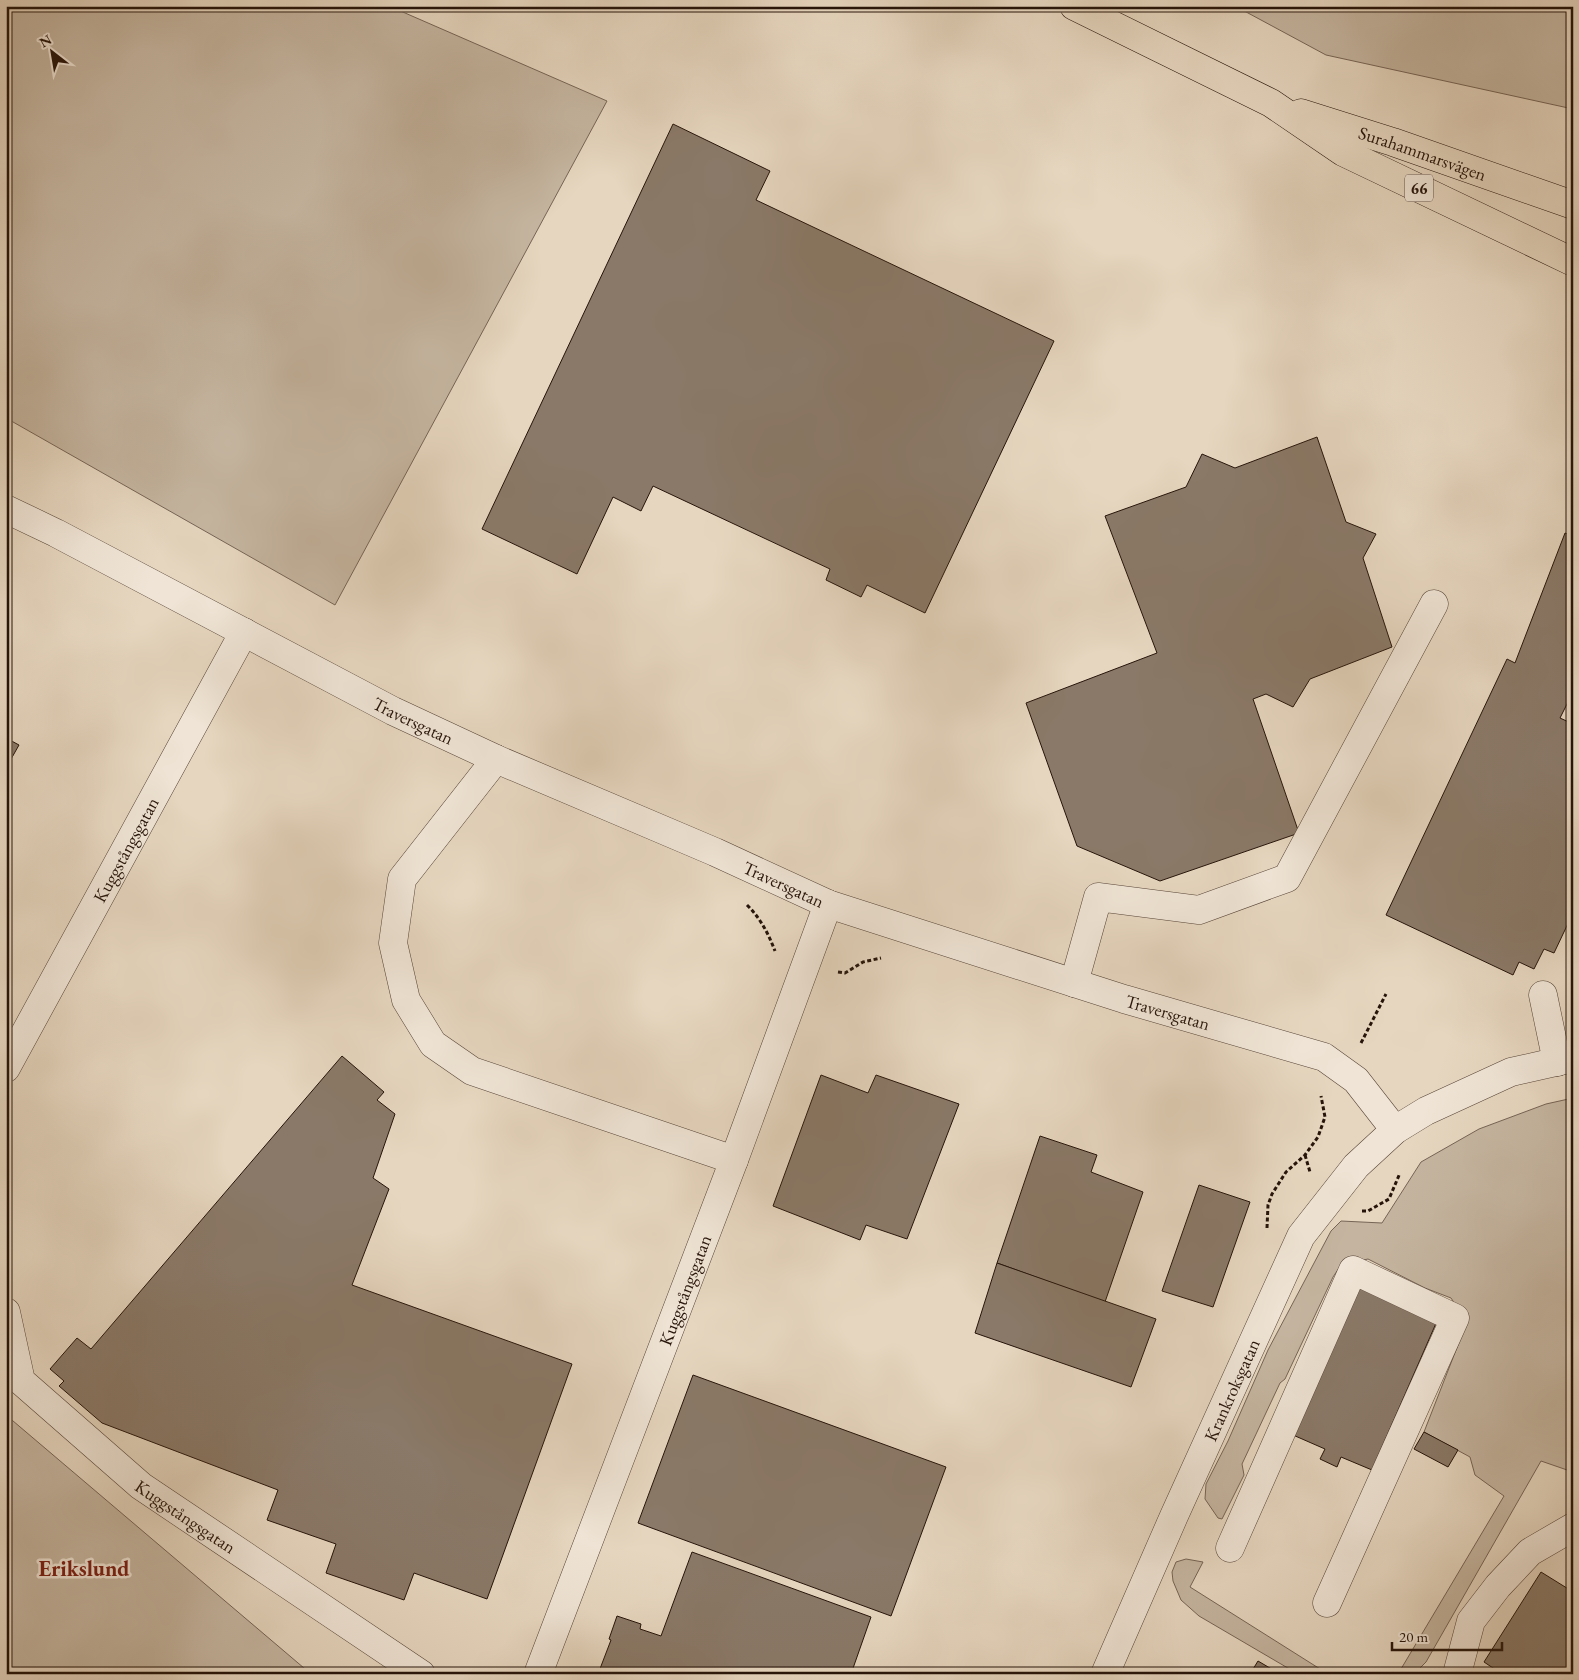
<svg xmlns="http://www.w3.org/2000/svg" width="1579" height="1680" viewBox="0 0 1579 1680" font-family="'EB Garamond',serif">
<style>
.green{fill:#c5b5a0;stroke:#766455}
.building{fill:#8a7968;stroke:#26140a}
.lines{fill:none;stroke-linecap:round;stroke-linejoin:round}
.minor-casing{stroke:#564437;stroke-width:29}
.major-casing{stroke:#26140a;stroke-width:29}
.path{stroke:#26140a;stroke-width:3;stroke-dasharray:4 2.5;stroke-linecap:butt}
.minor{stroke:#efe4d5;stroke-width:28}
.major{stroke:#e6d6bf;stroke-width:28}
.labels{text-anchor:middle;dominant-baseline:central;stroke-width:5;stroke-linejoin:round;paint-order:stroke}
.shield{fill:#efe4d5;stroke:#625247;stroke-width:1}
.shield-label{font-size:16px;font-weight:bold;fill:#26140a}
.street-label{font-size:18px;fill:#26140a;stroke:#efe4d5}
.district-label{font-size:22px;font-weight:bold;fill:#7a1f14;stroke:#efe4d5}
</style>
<rect width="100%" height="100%" fill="#e6d6bf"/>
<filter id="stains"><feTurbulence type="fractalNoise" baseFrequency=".004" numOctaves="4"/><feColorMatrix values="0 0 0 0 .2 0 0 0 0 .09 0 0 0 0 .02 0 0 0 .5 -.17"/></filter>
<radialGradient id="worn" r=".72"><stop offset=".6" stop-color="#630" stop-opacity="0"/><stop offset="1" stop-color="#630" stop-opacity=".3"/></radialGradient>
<g class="green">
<path d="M6 6H389L607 101 335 605 6 418Z"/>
<path d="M1235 6H1573V109L1326 55Z"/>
<path d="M1573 1098V1472L1541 1461 1426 1662 1414 1674H1398L1504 1496 1475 1475 1470 1457 1424 1432 1467 1322 1451 1298 1425 1288 1368 1259 1341 1265 1333 1277 1285 1379 1280 1383 1242 1464 1244 1475 1222 1519 1218 1518 1205 1499 1206 1484 1228 1441 1268 1350 1331 1231 1341 1221 1382 1223 1421 1162 1479 1129 1546 1104Z"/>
<path d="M6 1415 311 1674H6Z"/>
<path d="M1186 1559 1203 1562 1190 1587 1328 1674H1298L1199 1616 1181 1600 1173 1581 1172 1572 1176 1562Z"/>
</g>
<g class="building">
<path d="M673 124 770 171 756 200 1054 341 925 613 867 585 861 597 826 580 830 569 653 486 641 511 613 497 577 574 482 529Z"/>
<path d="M1317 437 1346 522 1376 534 1363 558 1392 647 1310 679 1293 707 1266 694 1253 699 1299 833 1160 881 1077 846 1026 703 1157 653 1105 516 1186 487 1202 454 1235 468Z"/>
<path d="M1565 533 1573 536V692L1560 718 1573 724V913L1554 953 1544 949 1534 969 1519 962 1513 975 1386 915 1507 659 1515 663Z"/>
<path d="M6 738 19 745 6 768Z"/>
<path d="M342 1056 384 1092 377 1100 395 1114 373 1178 389 1189 352 1285 572 1364 487 1599 414 1573 404 1600 326 1573 336 1544 267 1520 278 1490 102 1423 59 1386 64 1381 50 1369 77 1338 91 1349Z"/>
<path d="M821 1075 868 1093 876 1075 959 1104 907 1239 866 1225 860 1240 773 1206Z"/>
<path d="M1040 1136 1097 1155 1091 1172 1143 1192 1105 1302 997 1263Z"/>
<path d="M1199 1185 1250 1202 1213 1307 1162 1291Z"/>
<path d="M997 1263 1156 1319 1131 1387 975 1333Z"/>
<path d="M1357 1286 1437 1321 1372 1470 1341 1457 1337 1467 1320 1459 1325 1449 1293 1435Z"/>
<path d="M693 1375 946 1467 891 1616 638 1523Z"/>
<path d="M1424 1432 1458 1450 1448 1467 1414 1449Z"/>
<path d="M692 1552 871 1617 851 1674H598L611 1640 609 1639 617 1616 641 1624 640 1629 661 1636Z"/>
<path d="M1541 1572 1570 1590 1573 1587V1674H1522L1518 1672 1517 1674H1502L1484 1662Z"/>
<path d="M1258 1661 1280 1674H1250Z"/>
</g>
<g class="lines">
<g class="minor-casing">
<g id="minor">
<path id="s1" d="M6 509 56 533 393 711 496 759 715 852 828 904 1124 999 1324 1057 1356 1080 1395 1130"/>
<path d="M496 759 402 879 393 943 406 1000 433 1044 472 1071 734 1160"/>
<path d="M1074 983 1098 897 1199 910 1287 878 1434 604"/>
<path d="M1543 995 1557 1062"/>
<path id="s2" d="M6 1068 244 632"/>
<path id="s3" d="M6 1312 21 1381 141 1486 421 1674"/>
<path d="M1230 1548 1353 1270 1455 1318 1327 1603"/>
<path id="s4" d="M538 1674 734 1160 828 904"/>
<path id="s5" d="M1105 1674 1174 1516 1301 1236 1356 1166 1395 1130 1426 1111 1511 1072 1573 1058"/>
<path d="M1457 1674 1471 1621 1498 1586 1530 1552 1573 1527"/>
</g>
</g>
<g class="major-casing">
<g id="major">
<path d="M1074 6 1271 103 1343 152 1573 262"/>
<path id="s6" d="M1301 113 1393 142 1573 205"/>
</g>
</g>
<g class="path">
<path d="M747 905C761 919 768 933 775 951"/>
<path d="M838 972 845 973 863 962 881 958"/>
<path d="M1361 1043 1386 994"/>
<path d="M1305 1155 1310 1172"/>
<path d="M1362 1211H1368L1389 1199 1400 1173"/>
<path d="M1267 1228 1268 1205 1272 1194 1286 1172 1305 1155 1318 1137 1325 1117 1321 1096"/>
</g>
<use href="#minor" class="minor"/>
<use href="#major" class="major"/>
</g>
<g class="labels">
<rect class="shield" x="1405" y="174.5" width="28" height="27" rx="4"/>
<g class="shield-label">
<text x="1419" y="188">66</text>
</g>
<g class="street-label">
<text stroke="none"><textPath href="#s6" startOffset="128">Surahammarsvägen</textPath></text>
<text stroke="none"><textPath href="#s1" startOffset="459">Traversgatan</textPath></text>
<text stroke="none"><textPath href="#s2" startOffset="249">Kuggstångsgatan</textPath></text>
<text stroke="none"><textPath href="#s1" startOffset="864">Traversgatan</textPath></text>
<text stroke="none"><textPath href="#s1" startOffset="1269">Traversgatan</textPath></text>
<text stroke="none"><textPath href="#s4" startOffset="411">Kuggstångsgatan</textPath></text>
<text stroke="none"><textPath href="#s5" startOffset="311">Krankroksgatan</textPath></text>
<text stroke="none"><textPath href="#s3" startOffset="284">Kuggstångsgatan</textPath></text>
</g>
<g class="district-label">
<text x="84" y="1568">Erikslund</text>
</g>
</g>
<rect width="1579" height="1680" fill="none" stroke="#e6d6bf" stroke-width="25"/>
<rect x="8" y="8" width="1564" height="1665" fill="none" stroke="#26140a" stroke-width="2.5"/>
<rect x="12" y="12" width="1554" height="1655" fill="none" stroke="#26140a"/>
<g transform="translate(52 52) rotate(329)" stroke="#efe4d5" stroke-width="4" paint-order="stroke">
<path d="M0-4L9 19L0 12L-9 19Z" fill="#26140a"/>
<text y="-8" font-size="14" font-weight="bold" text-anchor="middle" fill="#26140a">N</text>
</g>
<path d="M1392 1642v8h110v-8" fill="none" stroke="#26140a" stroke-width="2.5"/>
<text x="1399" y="1642" font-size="15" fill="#26140a" stroke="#efe4d5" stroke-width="4" paint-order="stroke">20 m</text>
<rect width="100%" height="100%" filter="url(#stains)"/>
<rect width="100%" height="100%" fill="url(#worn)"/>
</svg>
